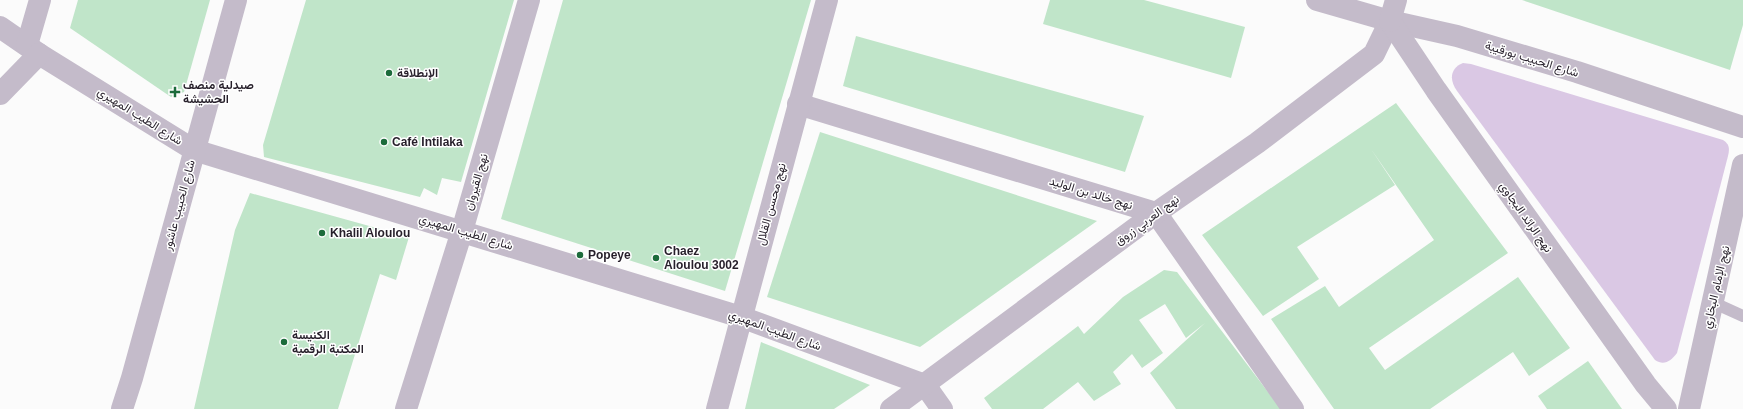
<svg xmlns="http://www.w3.org/2000/svg" width="1743" height="409" viewBox="0 0 1743 409" font-family="Arial,Vazirmatn,sans-serif">
<style>
.green{fill:#dac8e4}
.building{fill:#c0e5c9}
.lines{fill:none;stroke-linecap:round;stroke-linejoin:round}
.service{stroke:#c4bbca;stroke-width:12}
.minor{stroke:#c4bbca;stroke-width:22}
.tertiary{stroke:#c4bbca;stroke-width:22}
.poi-dot{fill:#1c6b3b;stroke:#fff;stroke-width:1.5}
.labels{text-anchor:middle;dominant-baseline:central;stroke-width:3;stroke-linejoin:round;paint-order:stroke}
.street-label{font-size:12px;fill:#261f2a;stroke:#fff}
.poi-label{font-size:12px;font-weight:bold;fill:#261f2a;stroke:#fff;text-anchor:start}
</style>
<rect width="100%" height="100%" fill="#fbfbfb"/>
<path class="green" d="M1463 63 1471 64 1723 140C1729 144 1730 148 1728 156L1677 353C1671 361 1664 366 1655 360L1457 91C1449 80 1450 68 1463 63Z"/>
<g class="building">
<path d="M78 0H210L184 92 171 97 70 28Z"/>
<path d="M306 0H514L461 182 442 178 437 195 424 188 420 197 264 157 263 145Z"/>
<path d="M563 0H811L725 291 501 219Z"/>
<path d="M1050 0H1144L1245 27 1231 78 1043 24Z"/>
<path d="M1522 0H1743V25L1730 70Z"/>
<path d="M856 36 1144 116 1125 172 843 86Z"/>
<path d="M1396 103 1508 253 1369 348 1385 370 1518 277 1570 348 1529 376 1513 352 1430 409H1334L1271 319 1325 286 1339 307 1434 240 1371 149 1395 185 1297 247 1319 279 1263 316 1202 235Z"/>
<path d="M820 132 1097 221 920 347 767 297Z"/>
<path d="M250 193 409 237 396 280 380 274 338 409H194L235 230Z"/>
<path d="M1164 270 1177 272 1281 409H1176L1150 373 1205 323 1186 338 1165 304 1139 320 1163 353 1142 368 1132 354 1113 372 1121 384 1094 401 1078 382 1043 409H992L984 398 1078 326 1084 334 1123 297Z"/>
<path d="M761 342 870 385 834 409H745Z"/>
<path d="M1588 361 1622 409H1547L1538 396Z"/>
</g>
<g class="lines">
<path class="service" d="M1712 302 1743 316"/>
<g class="minor">
<path d="M0 27 39 54 194 150 741 317 925 385 942 409"/>
<path d="M27 45 40 0"/>
<path d="M0 94 39 54"/>
<path d="M798 104 1156 213 1293 409"/>
<path d="M406 409 462 231 529 0"/>
<path d="M717 409 827 0"/>
<path d="M891 409 1156 213 1257 143 1374 54 1390 21"/>
</g>
<g class="tertiary">
<path d="M1317 0 1390 21 1457 36 1577 72 1743 127"/>
<path d="M1390 21 1436 90 1646 385 1666 409"/>
<path d="M1390 21 1396 0"/>
<path d="M122 409 132 378 236 0"/>
<path d="M1689 409 1743 165"/>
</g>
</g>
<g class="poi-dot">
<circle cx="389" cy="73" r="4"/>
<path d="M173 86h4v4h4v4h-4v4h-4v-4h-4v-4h4z"/>
<circle cx="384" cy="142" r="4"/>
<circle cx="322" cy="233" r="4"/>
<circle cx="580" cy="255" r="4"/>
<circle cx="656" cy="258" r="4"/>
<circle cx="284" cy="342" r="4"/>
</g>
<g class="labels">
<g class="street-label">
<text transform="translate(1532 59) rotate(17)">شارع الحبيب بورقيبة</text>
<text transform="translate(140 116) rotate(32)">شارع الطيب المهيري</text>
<text transform="translate(476 182) rotate(-74)">نهج القيروان</text>
<text transform="translate(1091 193) rotate(17)">نهج خالد بن الوليد</text>
<text transform="translate(771 204) rotate(-75)">نهج محسن القلال</text>
<text transform="translate(179 205) rotate(-75)">شارع الحبيب عاشور</text>
<text transform="translate(1526 217) rotate(55)">نهج الرائد البجاوي</text>
<text transform="translate(1147 220) rotate(-36)">نهج العربي زروق</text>
<text transform="translate(466 232) rotate(17)">شارع الطيب المهيري</text>
<text transform="translate(1716 287) rotate(-77)">نهج الإمام البخاري</text>
<text transform="translate(775 330) rotate(20)">شارع الطيب المهيري</text>
</g>
<g class="poi-label">
<text x="397" y="73">الإنطلاقة</text>
<text x="183" y="85">صيدلية منصف<tspan x="183" dy="14">الحشيشة</tspan></text>
<text x="392" y="142">Café Intilaka</text>
<text x="330" y="233">Khalil Aloulou</text>
<text x="664" y="251">Chaez<tspan x="664" dy="14">Aloulou 3002</tspan></text>
<text x="588" y="255">Popeye</text>
<text x="292" y="335">الكنيسة<tspan x="292" dy="14">المكتبة الرقمية</tspan></text>
</g>
</g>
</svg>
